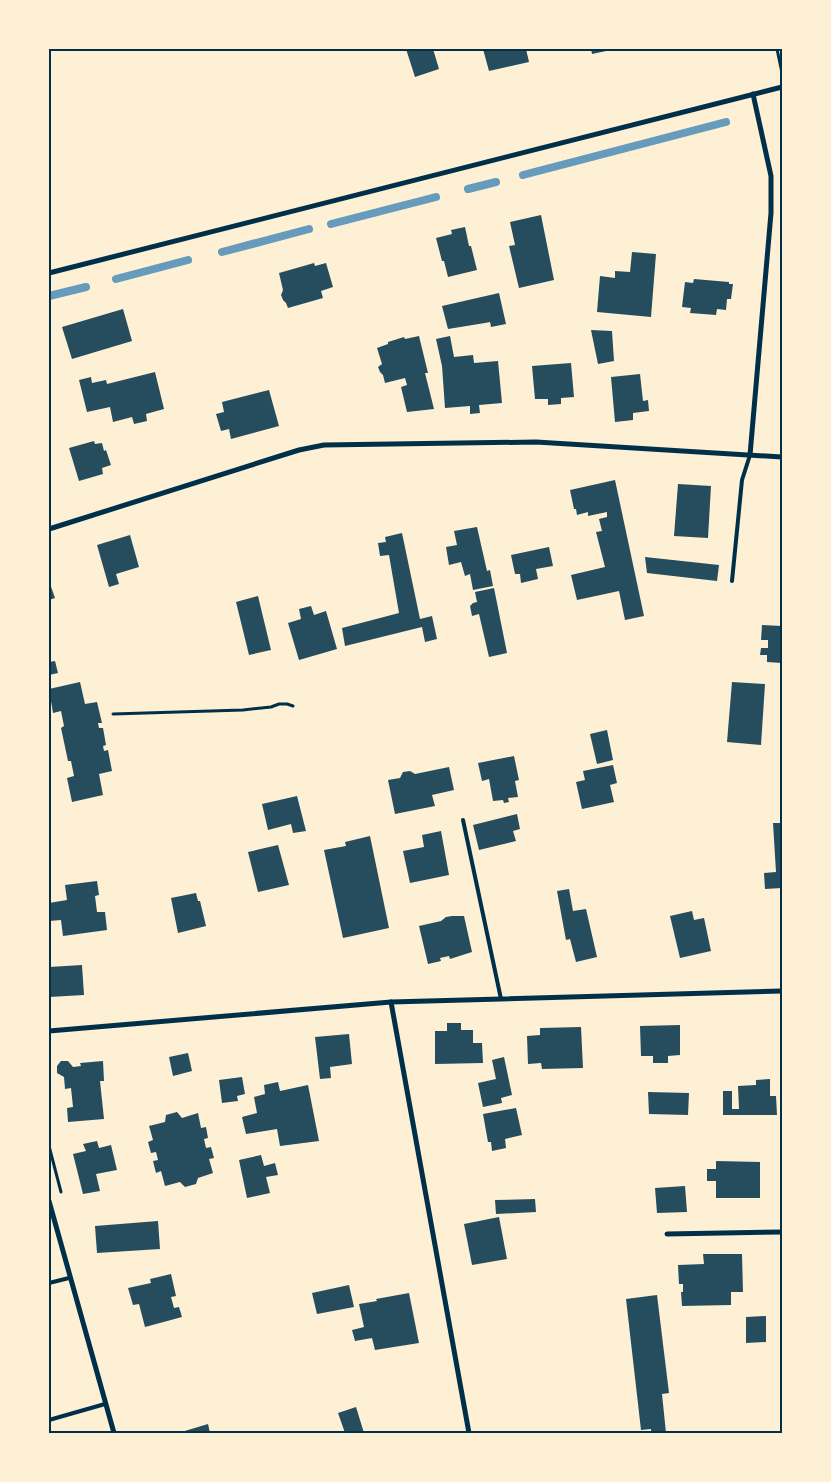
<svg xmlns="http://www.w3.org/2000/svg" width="831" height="1482" viewBox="0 0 831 1482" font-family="'Zilla Slab',serif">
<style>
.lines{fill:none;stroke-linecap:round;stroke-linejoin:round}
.stream{stroke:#669bbc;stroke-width:8}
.building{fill:#264d5e}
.path{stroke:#003049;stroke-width:3}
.service{stroke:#003049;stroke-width:4}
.minor{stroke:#003049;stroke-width:5}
.neatline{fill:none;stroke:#003049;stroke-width:2}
</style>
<rect width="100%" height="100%" fill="#fdf0d5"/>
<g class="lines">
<g class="stream">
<path d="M523 175 726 122"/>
<path d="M468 189 496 182"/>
<path d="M331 224 436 197"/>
<path d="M222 252 309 229"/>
<path d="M116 279 188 260"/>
<path d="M49 296 86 287"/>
</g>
</g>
<g class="building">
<path d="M406 49H433L439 69 415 77Z"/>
<path d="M483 49H526L529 62 489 71Z"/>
<path d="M591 49H611V50L592 54Z"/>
<path d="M541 215 554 280 519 288 509 246 515 245 510 222Z"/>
<path d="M465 227 469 246H471L477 270 448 277 444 261H442L436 238 452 234 451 230Z"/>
<path d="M632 252 656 254 651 317 597 312 600 276 615 278V271L630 272Z"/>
<path d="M314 263 315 266 326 263 333 287 321 291 323 298 288 308 286 303 283 300 281 295 283 290 279 273Z"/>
<path d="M694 279 729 282V284H733L731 299H727L726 310 717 309 716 315 690 313 691 308 682 307 685 282 693 283Z"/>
<path d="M499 293 506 324 491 327 490 322 485 323 448 329 442 306Z"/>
<path d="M123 309 132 341 72 359 62 327Z"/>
<path d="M591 330 612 331 614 361 598 364Z"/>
<path d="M419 336 428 373H425L434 409 407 412 401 387 407 385 405 378 385 383 383 375 380 372 378 367 382 364 377 348 388 344V342L404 337 405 339Z"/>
<path d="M450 336 454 357 473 355 474 363 498 361 502 403 479 405 480 413 470 414V406L445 408 442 366 436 339Z"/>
<path d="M571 363 574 397 561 398V404L548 405V399H535L532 366Z"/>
<path d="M155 372 164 409 146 414 147 421 134 424 132 417 113 422 110 407 87 412 79 380 91 377 92 383 106 380 107 384Z"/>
<path d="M640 374 643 401 648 400 649 411 633 413V420L615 422 611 377Z"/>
<path d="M269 390 279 426 231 439 229 429 221 431 216 414 224 412 222 402Z"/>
<path d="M94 441 95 444 102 443 104 451 106 450 111 465 102 468 103 474 79 481 69 448Z"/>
<path d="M615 480 644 616 625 620 619 591 577 600 571 575 605 567 596 532 602 531 599 519 607 517V512L588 516V512L577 515 576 509H574L570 490Z"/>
<path d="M678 484 711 486 708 538 674 536Z"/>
<path d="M477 527 487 571 490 570 493 586 473 590 470 574 465 576 461 562 449 565 446 547 457 545 454 531Z"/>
<path d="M402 533 420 619 432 616 437 639 425 642 422 627 345 646 342 628 399 613 389 555 380 556 378 543 386 542 385 537Z"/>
<path d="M130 535 139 567 116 574 119 584 109 587 97 545Z"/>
<path d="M549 547 553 566 536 569 538 579 521 583 520 574H515L511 555Z"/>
<path d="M645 557 719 565 717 581 647 573Z"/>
<path d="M49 581 55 598 49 600Z"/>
<path d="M494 588 507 653 489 657 479 614 472 616 470 606 473 603 477 602 475 592Z"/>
<path d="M258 596 271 650 249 655 236 602Z"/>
<path d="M311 606 314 615 326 611 337 649 299 660 288 623 301 619 299 609Z"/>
<path d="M762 625 782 626V663L767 662V655H760L761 648H768V640H761Z"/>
<path d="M55 661 58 673 49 675V662Z"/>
<path d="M80 682 85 704 97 702 102 723H98L99 728H103L106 745 103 746 104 751 108 750 112 771 99 774 103 795 72 802 67 778 74 776 71 761H68L61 728 64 726 61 711 53 713 49 689Z"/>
<path d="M732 682 765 684 761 745 727 742Z"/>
<path d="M607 730 613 760 597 764 590 734Z"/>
<path d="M514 756 519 780 515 781 518 797 508 798 509 802 504 803 503 800 493 801 489 779 482 781 478 763Z"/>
<path d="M613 765 617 783 610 785 614 802 582 809 576 782 585 780 583 771Z"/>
<path d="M449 767 454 790 432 795 435 806 395 814 388 780 400 778 403 772 410 771 415 774Z"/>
<path d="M297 796 306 831 293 833 291 824 268 830 262 804Z"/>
<path d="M517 814 520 829 513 831 516 841 479 850 473 825Z"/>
<path d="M773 823H782V888L765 889 764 873 776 872Z"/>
<path d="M441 831 449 875 410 883 403 851 424 847 422 835Z"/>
<path d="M370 836 389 928 343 938 324 850 346 846 345 842Z"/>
<path d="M278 845 289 885 258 892 248 852Z"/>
<path d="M97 881 99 895 95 896 97 912H105L107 930 63 936 61 920 49 921V903L67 900 65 885Z"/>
<path d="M569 889 573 911 586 909 597 957 576 962 570 939 566 940 557 891Z"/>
<path d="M196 893 198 901H200L206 926 178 933 171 898Z"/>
<path d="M692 911 694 920 704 918 711 951 680 958 670 916Z"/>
<path d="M452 916H464L472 952 450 959 449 956 440 958 441 961 428 964 419 926 441 921 446 917Z"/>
<path d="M82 965 84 995 49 997V967Z"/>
<path d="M447 1023H461V1030H473V1043H482L483 1063 435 1064V1031H447Z"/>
<path d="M680 1025V1055L668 1056V1063H653V1056H641L640 1026Z"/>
<path d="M581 1027 583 1068 542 1069 541 1063 528 1064 527 1036 540 1035V1028Z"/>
<path d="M349 1034 352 1064 330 1067 331 1078 320 1079 315 1037Z"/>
<path d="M188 1053 192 1071 173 1076 169 1057Z"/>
<path d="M504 1057 512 1095 501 1098 502 1103 483 1107 478 1083 496 1079 492 1060Z"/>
<path d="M61 1061H68L73 1067 81 1066 80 1063 103 1061 104 1081H100L104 1119 68 1122 67 1108 73 1107 71 1088 65 1089 64 1077 57 1073V1066Z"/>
<path d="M242 1077 245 1094 237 1096 238 1101 222 1103 219 1080Z"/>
<path d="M770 1079V1096H776L777 1115H723V1091H732V1109H739L738 1086 756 1085V1080Z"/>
<path d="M278 1082 280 1091 308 1085 319 1141 280 1146 277 1129 246 1134 242 1117 257 1113 254 1097 265 1094 264 1085Z"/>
<path d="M648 1092 689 1093 688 1115 649 1114Z"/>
<path d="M516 1108 522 1135 505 1139 506 1148 492 1151 491 1142H488L483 1114Z"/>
<path d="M177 1112 182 1118 198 1113 201 1128 206 1127 208 1138 204 1139 206 1148 211 1147 214 1158 209 1159 213 1173 198 1178 196 1184 185 1187 180 1182 165 1186 161 1171 156 1173 153 1161 158 1160 156 1152 151 1153 148 1142 153 1140 149 1126 165 1122 166 1115Z"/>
<path d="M97 1141 99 1148 111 1145 117 1170 96 1174 100 1191 83 1194 73 1154 86 1151 83 1144Z"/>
<path d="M261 1155 264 1166 275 1163 278 1175 266 1177 270 1193 247 1198 239 1160Z"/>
<path d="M716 1161 760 1162V1198H716V1181H707V1169H716Z"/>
<path d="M685 1186 687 1212 657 1213 655 1188Z"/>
<path d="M535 1199 536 1212 496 1214 495 1200Z"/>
<path d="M499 1217 507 1259 472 1265 464 1224Z"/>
<path d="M158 1221 160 1249 97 1253 95 1226Z"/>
<path d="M703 1254H742L743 1292H731V1305L682 1306 681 1292H683V1284H679L678 1265 704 1264Z"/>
<path d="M171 1274 176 1296 171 1297 174 1308 179 1307 182 1317 145 1327 139 1304 133 1305 128 1288 151 1283 150 1279Z"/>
<path d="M349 1285 354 1307 317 1314 312 1293Z"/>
<path d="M409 1293 419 1343 375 1350 372 1338 355 1341 352 1330 364 1327 359 1304 377 1301 376 1299Z"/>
<path d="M657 1295 669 1393 662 1394 666 1433H651V1429L641 1430 626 1299Z"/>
<path d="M766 1316V1342L746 1343V1317Z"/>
<path d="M356 1407 364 1433H345L338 1413Z"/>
<path d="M208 1424 210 1433H178Z"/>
</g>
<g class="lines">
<g class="path">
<path d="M777 49 782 73"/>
<path d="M113 714 243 710 271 707 279 704H287L293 706"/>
<path d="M49 1146 61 1192"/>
</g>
<g class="service">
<path d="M732 581 742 480 750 455"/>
<path d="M463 820 501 999"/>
<path d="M49 1283 69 1278"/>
<path d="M49 1420 105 1404"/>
</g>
<g class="minor">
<path d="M49 273 782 87"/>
<path d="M750 455 771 213V176L753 94"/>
<path d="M49 529 299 450 324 445 536 442 782 457"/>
<path d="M391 1002 469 1433"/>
<path d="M49 1031 391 1002 782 991"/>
<path d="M49 1201 114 1433"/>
<path d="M667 1234 782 1232"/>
</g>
</g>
<rect width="831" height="1482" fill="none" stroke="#fdf0d5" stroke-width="100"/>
<rect x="50" y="50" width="731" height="1382" class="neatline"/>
</svg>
